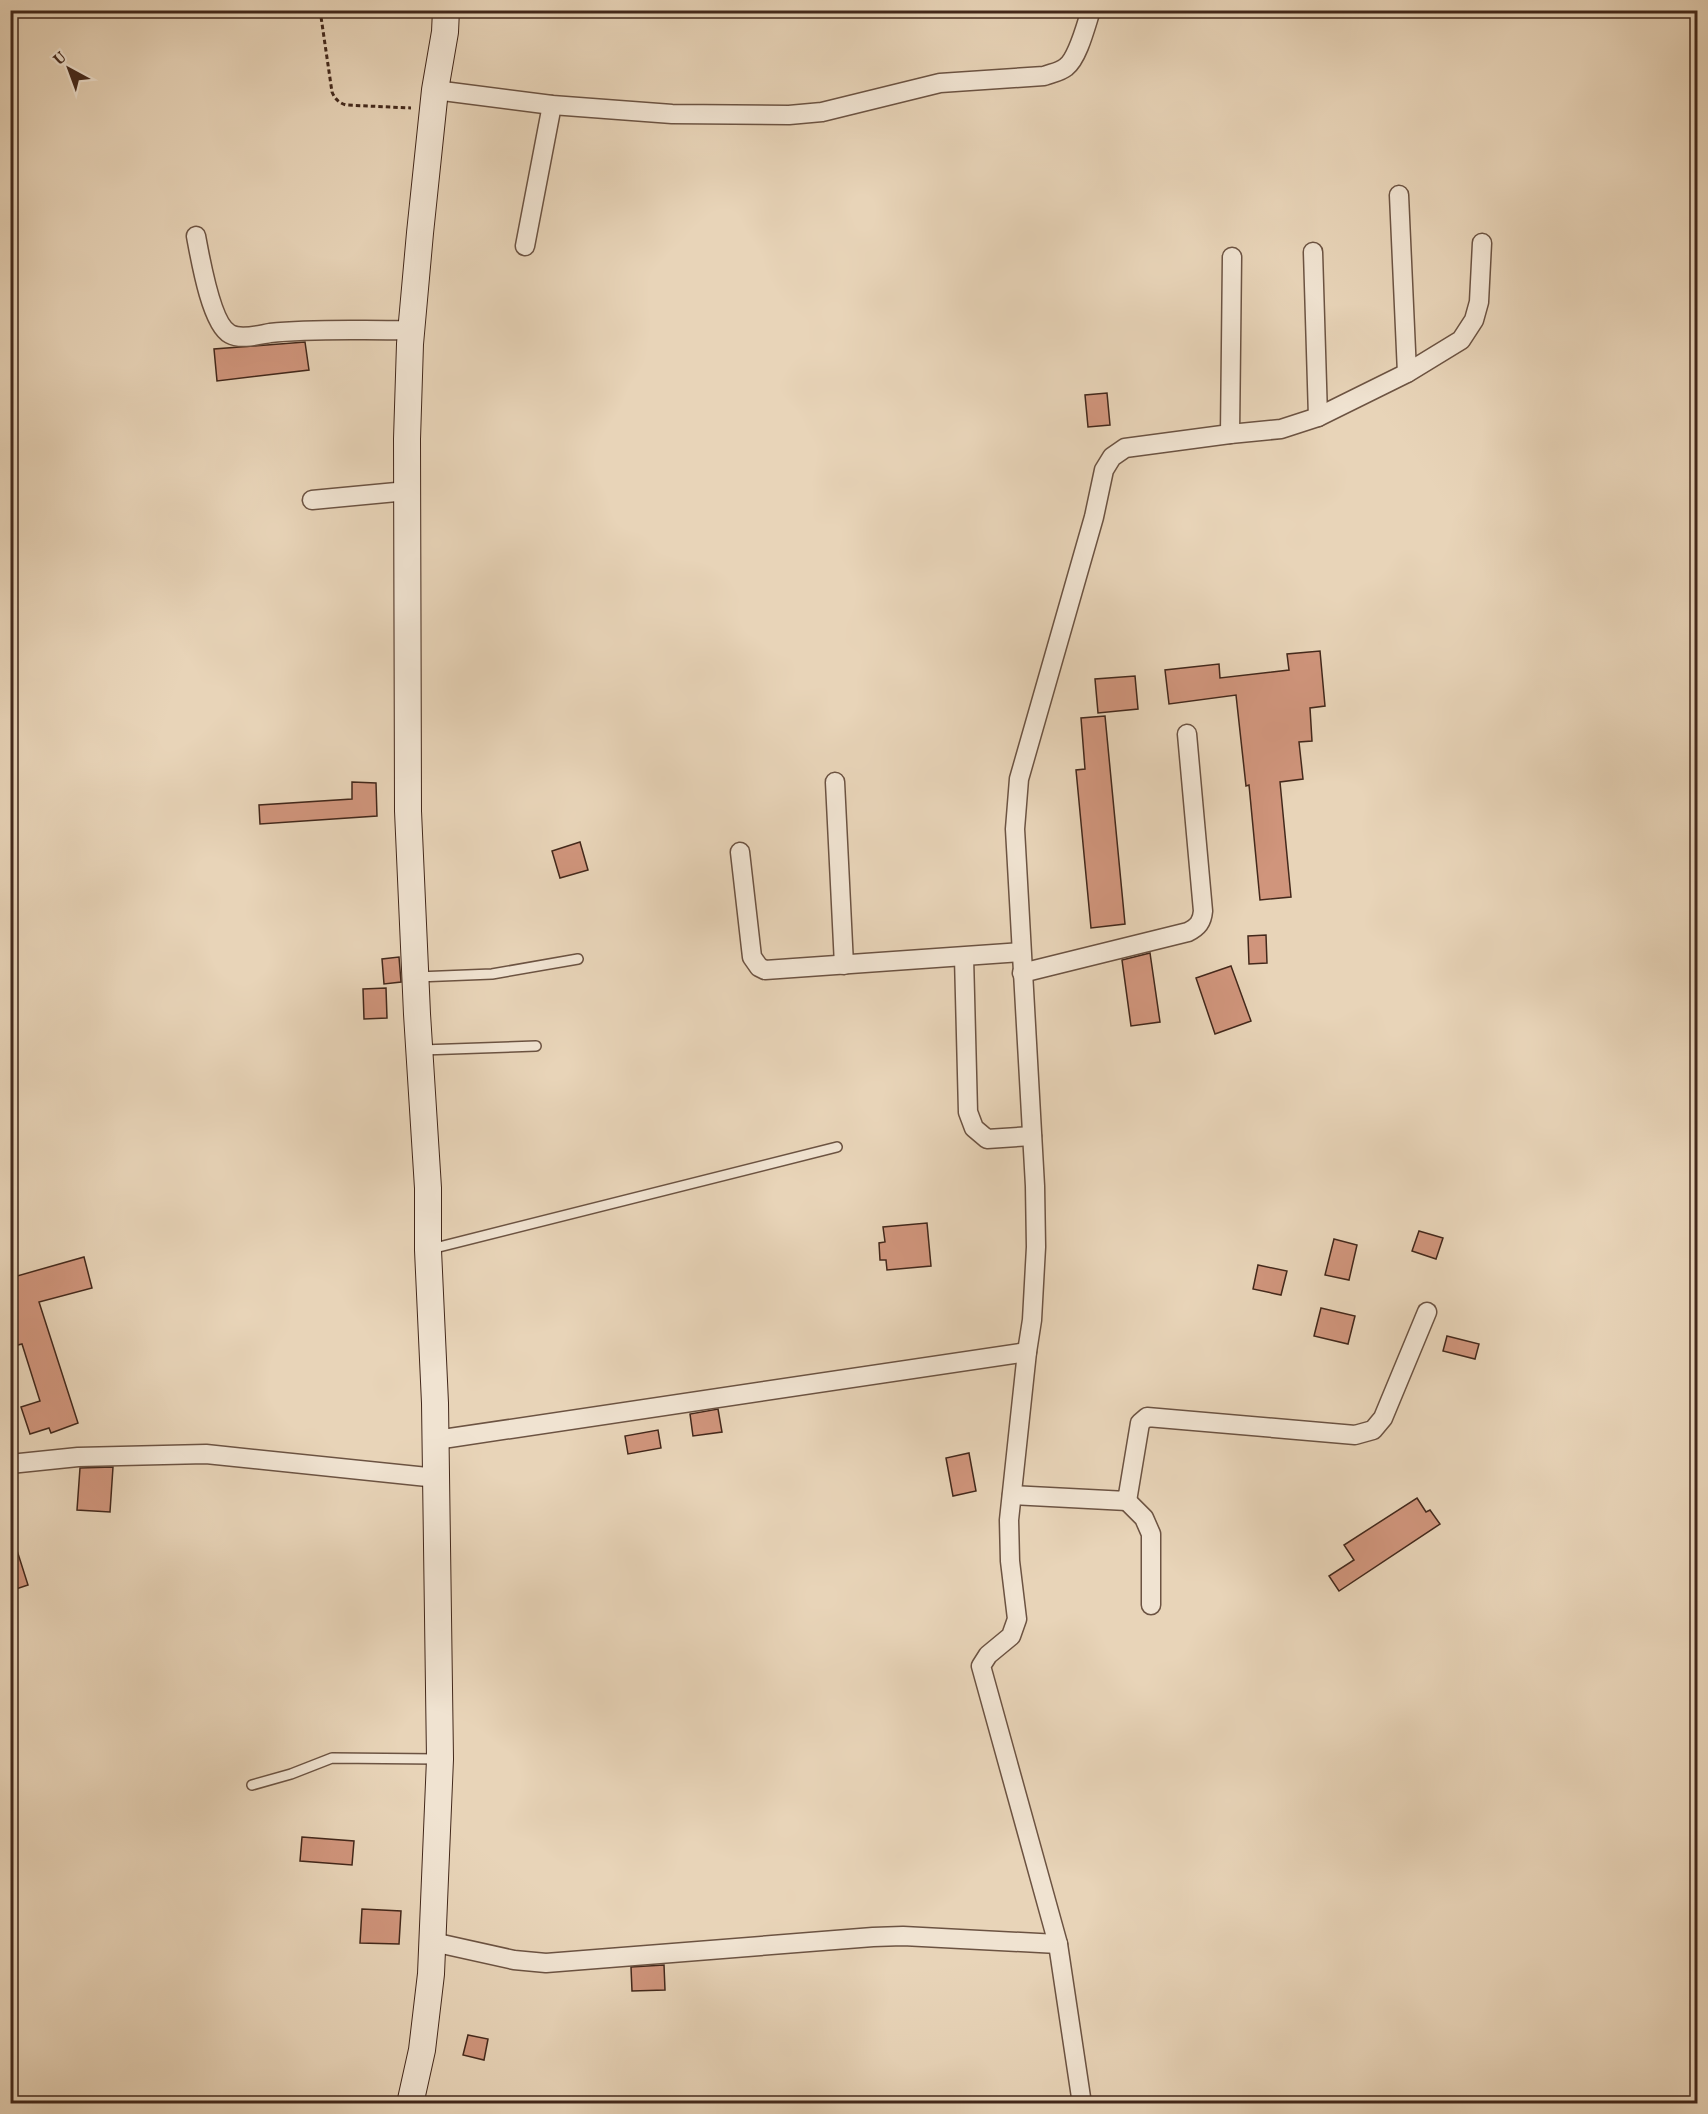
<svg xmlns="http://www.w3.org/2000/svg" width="1708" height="2114" viewBox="0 0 1708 2114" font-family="Vollkorn,serif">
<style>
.building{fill:#d0957c;stroke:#43281b;stroke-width:1.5}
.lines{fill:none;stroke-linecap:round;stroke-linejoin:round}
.lane-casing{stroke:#6c5342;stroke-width:12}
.street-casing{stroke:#6c5342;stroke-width:21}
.secondary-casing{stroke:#43281b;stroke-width:28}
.path{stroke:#43281b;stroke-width:3;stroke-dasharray:4.5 3;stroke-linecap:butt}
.lane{stroke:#f0e3d1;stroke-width:9}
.street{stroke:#f0e3d1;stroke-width:18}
.secondary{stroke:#f0e3d1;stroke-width:26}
</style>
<rect width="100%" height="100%" fill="#e8d4b8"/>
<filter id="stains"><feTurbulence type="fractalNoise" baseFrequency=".00333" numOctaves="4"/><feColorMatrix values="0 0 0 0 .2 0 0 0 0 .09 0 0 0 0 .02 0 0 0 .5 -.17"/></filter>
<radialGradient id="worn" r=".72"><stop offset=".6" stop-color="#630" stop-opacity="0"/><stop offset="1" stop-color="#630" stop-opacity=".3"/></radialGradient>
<g class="building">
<path d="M305 342 309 370 217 381 214 349Z"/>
<path d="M1107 393 1110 425 1088 427 1085 395Z"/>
<path d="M1320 651 1325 706 1310 708 1312 741 1299 742 1303 779 1280 782 1291 897 1260 900 1249 785 1246 786 1236 695 1169 704 1165 670 1219 664 1220 678 1289 670 1287 654Z"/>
<path d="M1135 676 1138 709 1098 713 1095 679Z"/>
<path d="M1105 716 1125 924 1091 928 1076 770 1085 769 1081 718Z"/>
<path d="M352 782 376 783 377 816 260 824 259 805 352 799Z"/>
<path d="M580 842 588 870 560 878 552 851Z"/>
<path d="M1266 935 1267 963 1249 964 1248 936Z"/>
<path d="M1150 953 1160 1022 1131 1026 1122 960Z"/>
<path d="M399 957 401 982 384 984 382 959Z"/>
<path d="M1231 966 1251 1021 1215 1034 1196 978Z"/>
<path d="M386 988 387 1018 364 1019 363 989Z"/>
<path d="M927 1223 931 1266 887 1270 886 1260H880L879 1243 885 1242 883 1227Z"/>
<path d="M1419 1231 1443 1238 1436 1259 1412 1251Z"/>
<path d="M1334 1239 1357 1245 1349 1280 1325 1275Z"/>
<path d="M84 1257 92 1288 39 1302 78 1423 51 1433 49 1428 30 1434 21 1407 40 1401 22 1344 10 1347V1278Z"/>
<path d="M1258 1265 1287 1271 1281 1295 1253 1289Z"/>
<path d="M1321 1308 1355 1316 1348 1344 1314 1336Z"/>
<path d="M1447 1336 1479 1344 1475 1359 1443 1351Z"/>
<path d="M718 1409 722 1432 693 1436 690 1414Z"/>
<path d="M658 1430 661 1448 628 1454 625 1436Z"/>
<path d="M969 1453 976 1491 953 1496 946 1458Z"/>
<path d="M113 1467 110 1512 77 1510 80 1468Z"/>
<path d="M1417 1498 1426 1512 1430 1510 1440 1524 1339 1591 1329 1576 1354 1560 1344 1545Z"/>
<path d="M10 1541H14L28 1585 10 1591Z"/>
<path d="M302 1837 354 1841 352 1865 300 1861Z"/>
<path d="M362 1909 401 1911 399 1944 360 1943Z"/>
<path d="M664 1965 665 1990 632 1991 631 1967Z"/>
<path d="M468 2035 488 2039 484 2060 463 2055Z"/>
</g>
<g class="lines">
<g class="lane-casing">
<g id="lane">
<path d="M417 977 492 974 578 959"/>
<path d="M422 1050 536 1046"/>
<path d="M431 1249 837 1147"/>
<path d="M252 1785 291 1774 332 1758 437 1759"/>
</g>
</g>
<g class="street-casing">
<g id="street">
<path d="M435 90 552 105 672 114 789 115 822 112 940 83 1044 76C1052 73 1060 72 1066 67 1078 58 1086 25 1091 10"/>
<path d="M1399 195 1407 373"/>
<path d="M196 236C200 257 211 324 230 334 241 340 258 335 270 333 317 328 365 331 412 330"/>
<path d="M525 246 552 105"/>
<path d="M1313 252 1318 417"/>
<path d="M1230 434 1232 257"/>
<path d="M312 500 407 491"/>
<path d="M835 782 844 965"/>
<path d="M740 852 752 957 759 967 765 970 1021 952"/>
<path d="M964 957 968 1112 974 1128 987 1139 1032 1136"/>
<path d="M1022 973 1188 932C1198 927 1202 922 1203 911L1187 734"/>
<path d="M436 1440 1027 1352"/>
<path d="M10 1464 78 1457 206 1454 437 1478"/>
<path d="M1012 1495 1127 1501 1140 1423 1147 1417 1355 1435 1373 1430 1383 1418 1427 1312"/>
<path d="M1127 1501 1144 1518 1151 1534V1605"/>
<path d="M433 1942 514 1960 546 1963 873 1937 903 1936 1058 1944"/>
<path d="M1082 2104 1058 1944 981 1666 988 1655 1011 1636 1017 1619 1010 1561 1009 1520 1027 1352 1032 1320 1036 1247 1035 1186 1015 829 1019 779 1094 517 1104 470 1112 457 1125 448 1230 434 1281 429 1318 417 1407 373 1461 340 1474 320 1479 302 1482 243"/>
</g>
</g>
<g class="secondary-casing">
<path id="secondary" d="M410 2104 422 2050 431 1974 440 1759 435 1403 428 1250V1188L417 1014 408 811 407 439 410 344 420 233 435 90 445 32 446 10"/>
</g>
<path class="path" d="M320 10 332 92C335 99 339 103 346 105L411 108"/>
<use href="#lane" class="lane"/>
<use href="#street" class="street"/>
<use href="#secondary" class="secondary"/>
</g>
<rect width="1708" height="2114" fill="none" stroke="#e8d4b8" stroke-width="36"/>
<rect x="12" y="12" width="1684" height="2090" fill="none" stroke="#43281b" stroke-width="3"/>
<rect x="18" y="18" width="1672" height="2078" fill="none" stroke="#43281b" stroke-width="1.5"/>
<g transform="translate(69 69) rotate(319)" stroke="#f0e3d1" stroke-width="4.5" paint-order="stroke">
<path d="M0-4.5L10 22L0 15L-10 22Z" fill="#43281b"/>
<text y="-9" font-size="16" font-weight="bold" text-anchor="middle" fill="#43281b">U</text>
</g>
<rect width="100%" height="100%" filter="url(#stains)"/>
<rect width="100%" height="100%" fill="url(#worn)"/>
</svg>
